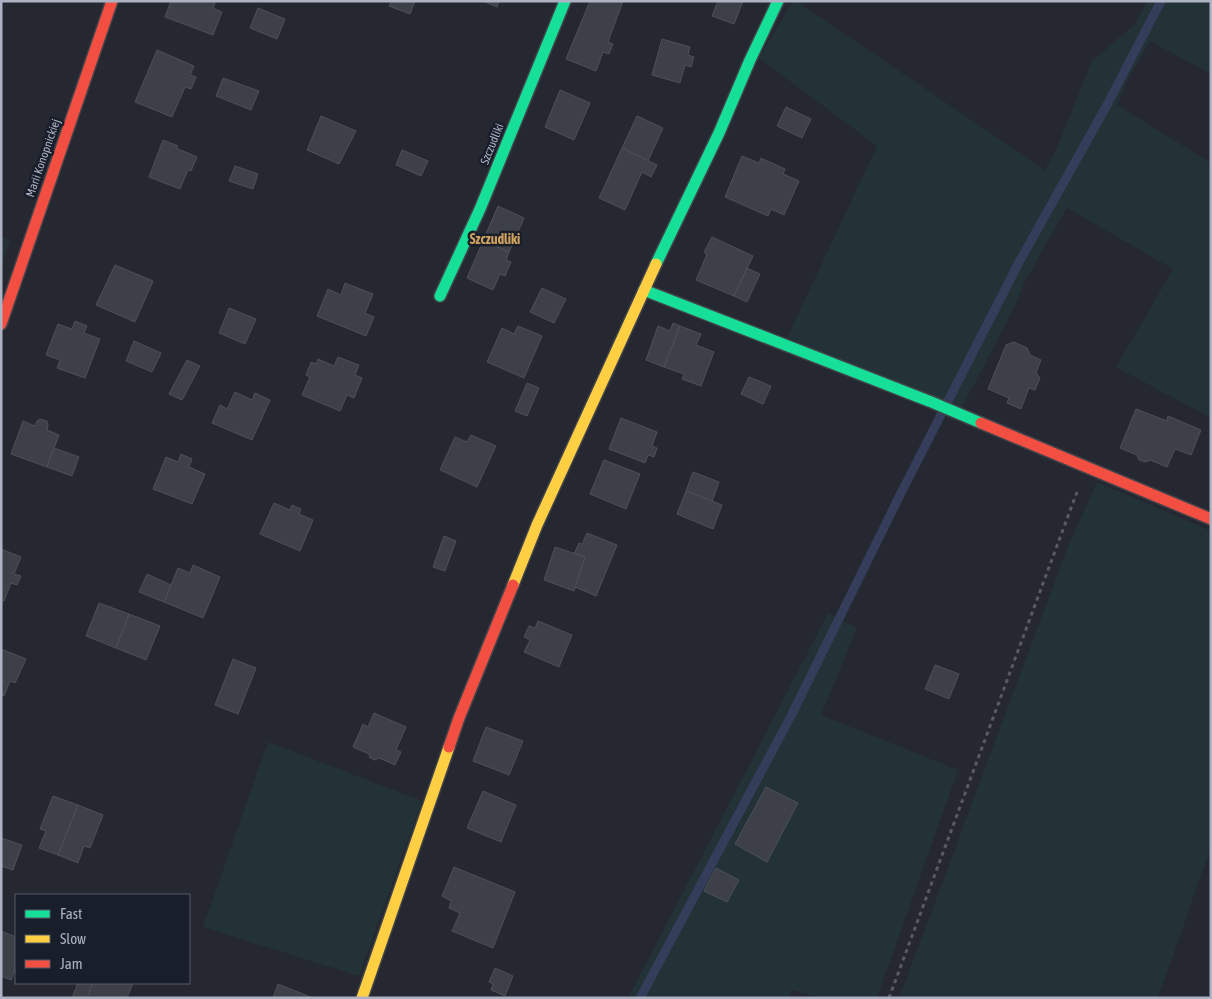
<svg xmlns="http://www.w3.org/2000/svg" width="1212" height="999" viewBox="0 0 1212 999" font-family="'Asap Condensed',sans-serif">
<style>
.green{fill:#233237}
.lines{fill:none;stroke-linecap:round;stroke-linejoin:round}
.stream{stroke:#343e5a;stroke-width:9}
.building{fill:#3e4048;stroke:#4d5059}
.fast-casing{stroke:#41434a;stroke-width:14}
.slow-casing{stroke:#41434a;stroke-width:14}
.jam-casing{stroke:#41434a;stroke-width:14}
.path{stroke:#585b63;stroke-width:3;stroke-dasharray:4 4;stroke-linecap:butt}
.fast{stroke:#16e098;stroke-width:11}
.slow{stroke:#ffcf43;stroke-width:11}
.jam{stroke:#f24e42;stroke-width:11}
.labels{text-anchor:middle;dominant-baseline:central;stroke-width:5;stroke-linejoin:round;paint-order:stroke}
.street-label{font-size:12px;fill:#aeb3c3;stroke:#191e2b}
.neighbourhood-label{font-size:14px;font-weight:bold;fill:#cea15e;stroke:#191e2b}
</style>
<rect width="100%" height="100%" fill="#252831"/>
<g class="green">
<path d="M793 1H796L1045 170 1056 150 1092 61 1135 24 1147 1H1211V74L1150 41 1128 79 1117 105 1211 163V418L1116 367 1173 269 1067 208 1024 283 1014 308 961 409 787 338 877 146 759 58Z"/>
<path d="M1 236 10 240 1 265Z"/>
<path d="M1097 482 1211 531V847L1158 998H899L1069 544Z"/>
<path d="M828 613 857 628 821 715 958 770 877 998H821L792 990 789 998H628C695 869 762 741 828 613Z"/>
<path d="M268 742 422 801 359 976 203 927Z"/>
</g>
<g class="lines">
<path class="stream" d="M640 998 791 716 900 495 1018 264 1107 105 1161 1"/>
</g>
<g class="building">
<path d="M171 1H216L213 8 222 12 213 35 165 17Z"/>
<path d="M389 1H415L410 14 389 6 391 2Z"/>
<path d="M483 1H499L497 7Z"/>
<path d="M590 1H623L608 42 613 44 609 54 603 52 596 71 566 59Z"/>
<path d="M718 1H743L734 24 712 16Z"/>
<path d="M258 8 285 19 277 39 250 28Z"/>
<path d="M662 39 690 47 688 55 694 57 691 67 685 65 680 83 652 75Z"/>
<path d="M157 50 194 66 190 75 196 77 191 89 185 87 172 117 135 102Z"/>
<path d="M223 78 259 91 251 110 216 96Z"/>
<path d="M560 90 590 103 574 140 545 127Z"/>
<path d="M786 107 811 119 802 138 777 126Z"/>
<path d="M321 116 356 131 339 164 307 150Z"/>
<path d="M637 116 663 128 648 161 622 148Z"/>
<path d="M163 140 178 146 176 148 197 157 191 171 188 170 180 189 149 177Z"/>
<path d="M622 148 657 165 651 177 642 172 625 210 599 198Z"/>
<path d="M402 150 428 161 421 176 396 165Z"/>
<path d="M742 156 759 163 761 158 785 169 783 174 799 181 784 215 771 209 768 216 725 197Z"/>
<path d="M235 166 258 174 253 189 229 181Z"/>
<path d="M498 206 524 218 509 252 483 241Z"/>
<path d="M712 237 753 256 734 296 696 280 707 254 704 252Z"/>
<path d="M483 241 509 252 506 260 511 262 505 276 500 274 493 290 467 278Z"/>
<path d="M115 265 153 281 135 322 96 305Z"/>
<path d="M747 268 760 274 747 302 734 296Z"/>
<path d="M345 283 373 294 365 313 374 317 366 336 317 316 328 289 341 295Z"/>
<path d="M542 288 566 299 554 323 530 312Z"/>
<path d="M229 308 256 319 245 344 219 333Z"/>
<path d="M75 321 87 326 84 333 100 339 85 378 57 368 60 360 46 355 58 324 72 329Z"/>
<path d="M673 323 680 326 664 367 646 360 658 326 670 331Z"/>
<path d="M518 326 542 336 524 378 487 362 502 328 514 334Z"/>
<path d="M680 326 701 334 696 345 714 352 701 386 682 379 684 374 664 367Z"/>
<path d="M134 341 161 353 152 372 126 361Z"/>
<path d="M1014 342 1027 348 1030 355 1041 360 1036 373 1040 378 1035 390 1029 388 1021 409 1007 403 1009 398 988 389 1006 345Z"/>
<path d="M338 357 359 365 355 375 362 378 354 398 347 395 340 411 302 395 310 377 306 375 311 362 316 364 318 359 334 366Z"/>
<path d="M187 360 200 366 182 400 169 394Z"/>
<path d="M749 377 771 386 763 404 741 394Z"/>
<path d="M527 383 539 388 527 416 515 411Z"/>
<path d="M235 392 252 400 255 393 270 400 252 440 212 423 220 405 227 409Z"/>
<path d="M1136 409 1167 421 1168 416 1201 430 1191 455 1175 449 1167 467 1150 460 1146 462 1139 460 1137 455 1120 448Z"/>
<path d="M621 418 657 432 652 446 657 448 654 457 648 455 645 463 609 449Z"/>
<path d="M40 419 47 421 48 425 47 430 59 435 47 467 11 454 23 421 35 426 37 421Z"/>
<path d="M471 435 496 446 477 487 440 470 455 437 467 442Z"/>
<path d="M54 448 79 457 72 476 47 467Z"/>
<path d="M181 454 192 459 189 467 205 474 192 504 153 489 166 457 178 462Z"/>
<path d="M604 460 640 474 626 509 590 494Z"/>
<path d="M693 472 719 482 712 502 686 491Z"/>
<path d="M686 491 722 505 713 529 677 514Z"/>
<path d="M274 503 290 510 292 505 301 509 299 514 313 520 300 551 260 534Z"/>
<path d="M587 533 617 545 596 596 575 587 585 557 574 554 579 543 582 544Z"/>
<path d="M444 536 456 541 445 571 433 567Z"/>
<path d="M555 547 585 557 574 591 544 580Z"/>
<path d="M1 549 21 557 14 574 21 576 17 585 11 583 4 601 1 600Z"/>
<path d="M193 565 220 577 203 618 164 602 178 568 190 573Z"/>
<path d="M147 574 171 585 164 602 139 592Z"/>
<path d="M99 603 129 614 116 648 86 636Z"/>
<path d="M129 614 160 626 146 660 116 648Z"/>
<path d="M538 621 572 635 559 667 524 652 530 640 524 637 529 626 535 628Z"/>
<path d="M1 649 26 659 15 683 10 681 4 696 1 695Z"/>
<path d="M233 659 256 668 238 714 215 705Z"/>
<path d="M935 665 959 674 949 699 925 689Z"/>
<path d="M374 713 406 727 396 750 401 752 395 765 379 758 375 760 370 758 369 754 353 747 363 724 368 727Z"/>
<path d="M486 727 523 741 509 775 473 761Z"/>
<path d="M766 787 798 803 767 862 735 844Z"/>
<path d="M483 791 516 805 501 842 467 828Z"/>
<path d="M53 796 78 805 58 855 39 848 46 831 40 829Z"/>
<path d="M78 805 103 815 90 848 84 846 78 863 58 855Z"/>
<path d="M1 838 22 845 13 870 1 866Z"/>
<path d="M454 867 515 892 493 948 452 931 460 913 449 908 451 901 442 896Z"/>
<path d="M716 868 739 880 727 902 704 891Z"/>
<path d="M1 931 16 937V967L11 980 1 976Z"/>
<path d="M495 968 513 976 505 996 491 990 493 984 489 982Z"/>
<path d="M78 983H93L87 998H72Z"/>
<path d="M93 983H133L127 998H87Z"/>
<path d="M278 984 313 998H273Z"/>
</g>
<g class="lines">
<g class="fast-casing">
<g id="fast">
<path d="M656 264 719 133 750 60 778 1"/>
<path d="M644 290 929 401 981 423"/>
<path d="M440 296 480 209 565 1"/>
</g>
</g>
<g class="slow-casing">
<g id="slow">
<path d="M513 585 537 525 656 264"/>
<path d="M362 998 449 747"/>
</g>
</g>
<g class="jam-casing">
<g id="jam">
<path d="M1 324 112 1"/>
<path d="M981 423 1211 519"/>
<path d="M449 747 459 718 513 585"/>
</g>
</g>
<path class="path" d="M889 998 1077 492"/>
<use href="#fast" class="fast"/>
<use href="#slow" class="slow"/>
<use href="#jam" class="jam"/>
</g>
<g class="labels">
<g class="street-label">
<text transform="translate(492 144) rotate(-68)">Szczudliki</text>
<text transform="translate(43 158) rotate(-71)">Marii Konopnickiej</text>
</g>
<g class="neighbourhood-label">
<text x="495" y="239">Szczudliki</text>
</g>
</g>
<rect width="1212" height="999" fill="none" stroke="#aeb3c3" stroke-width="5"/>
<rect x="15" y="894" width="175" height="90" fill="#191e2b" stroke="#555a68"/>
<rect x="25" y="910" width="25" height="8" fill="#16e098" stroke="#555a68"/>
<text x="60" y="919" font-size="15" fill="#aeb3c3">Fast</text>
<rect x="25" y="935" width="25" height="8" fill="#ffcf43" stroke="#555a68"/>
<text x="60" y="944" font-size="15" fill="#aeb3c3">Slow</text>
<rect x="25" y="960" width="25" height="8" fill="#f24e42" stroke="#555a68"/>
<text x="60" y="969" font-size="15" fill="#aeb3c3">Jam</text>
</svg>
